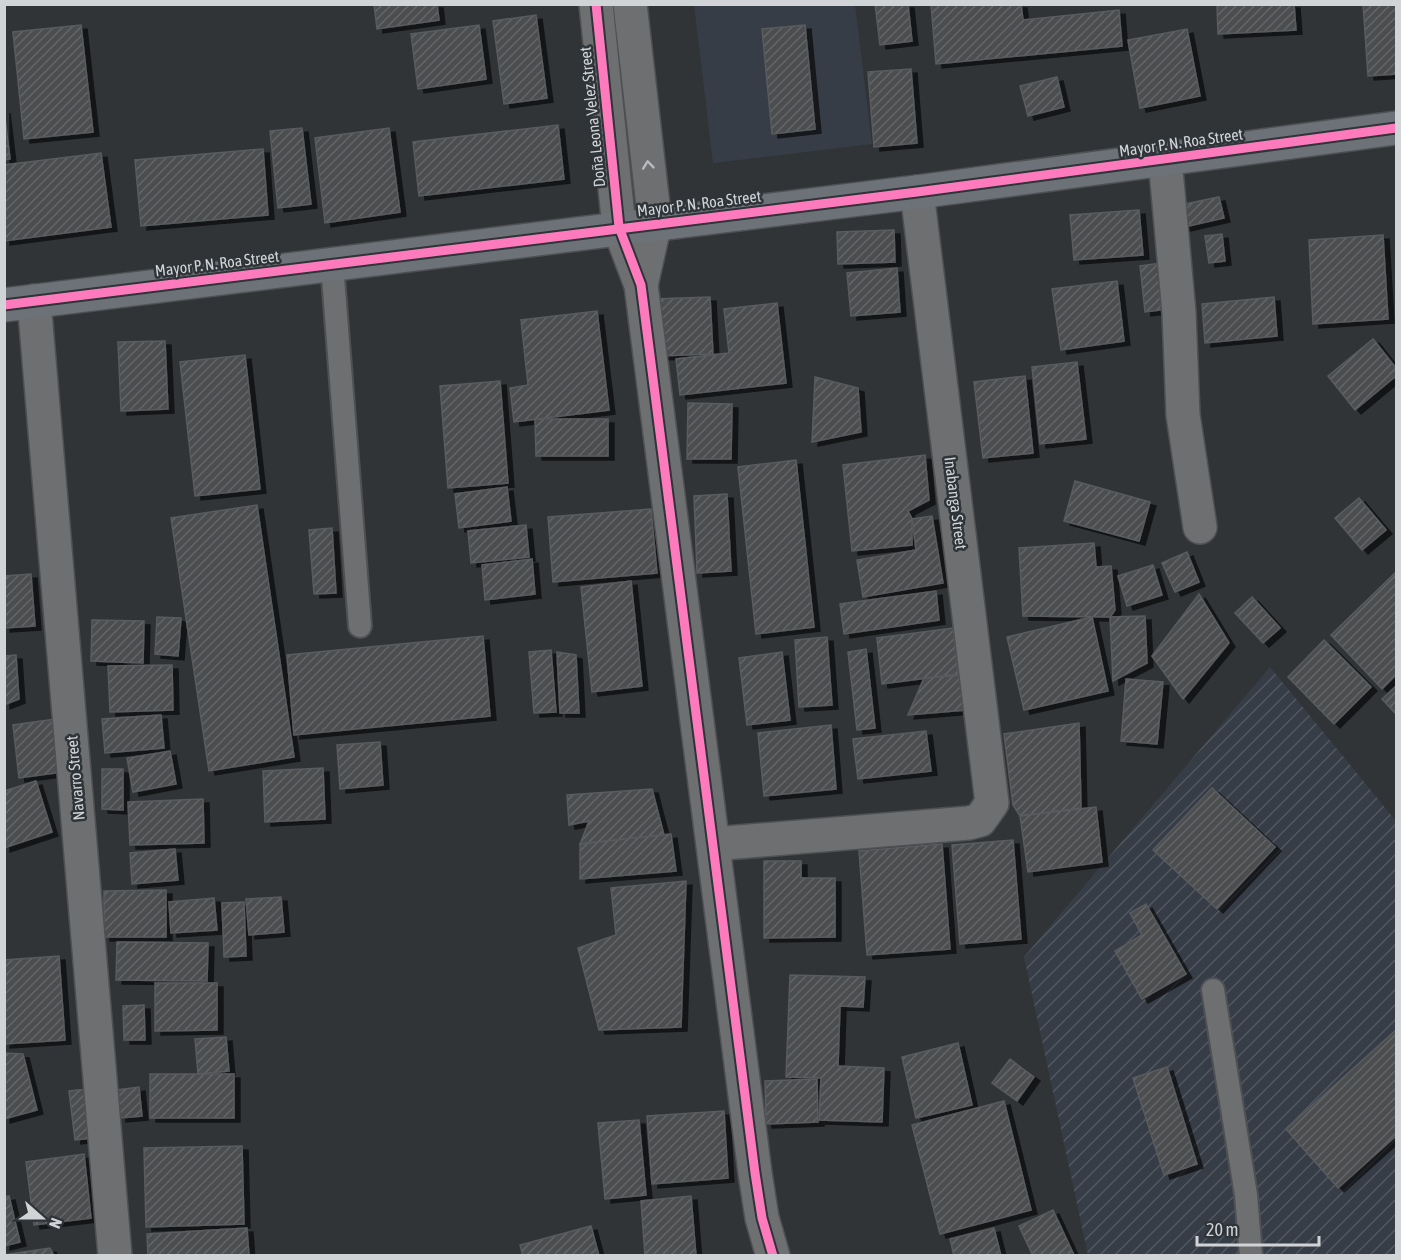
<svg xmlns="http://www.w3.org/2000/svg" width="1401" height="1260" viewBox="0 0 1401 1260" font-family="'Asap Condensed',sans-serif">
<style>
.built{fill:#363d46}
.industrial{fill:url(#industrial-furrows)}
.building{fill:url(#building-hatch);stroke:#595b5e;stroke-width:1.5;filter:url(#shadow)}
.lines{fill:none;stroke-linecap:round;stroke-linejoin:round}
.service-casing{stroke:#4e5053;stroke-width:26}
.minor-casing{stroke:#4e5053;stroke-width:36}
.primary-casing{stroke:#4e5053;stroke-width:36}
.service{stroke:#6d6f71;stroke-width:22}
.minor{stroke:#6d6f71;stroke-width:33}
.primary{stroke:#6d7278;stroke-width:33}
.cycleway-casing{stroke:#2f3439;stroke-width:13}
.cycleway{stroke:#fd7abc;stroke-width:9}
.oneway{stroke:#b8bbbe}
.labels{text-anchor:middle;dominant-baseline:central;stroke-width:5;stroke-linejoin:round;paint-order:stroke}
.street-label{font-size:16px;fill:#d1d4d7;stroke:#2f3439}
</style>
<defs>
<pattern id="industrial-furrows" width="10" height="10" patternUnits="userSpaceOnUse" patternTransform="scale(1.5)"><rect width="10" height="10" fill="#363d46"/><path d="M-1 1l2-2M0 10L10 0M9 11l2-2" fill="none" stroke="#525860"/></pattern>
<pattern id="building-hatch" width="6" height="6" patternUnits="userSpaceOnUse" patternTransform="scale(1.5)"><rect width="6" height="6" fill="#4b4d50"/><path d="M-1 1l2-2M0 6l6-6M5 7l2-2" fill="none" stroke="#646668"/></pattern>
<filter id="shadow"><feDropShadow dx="6" dy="4" stdDeviation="0" flood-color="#0009"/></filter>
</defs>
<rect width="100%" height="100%" fill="#313437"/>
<path class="built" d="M694 5H855L872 144 713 163Z"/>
<path class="industrial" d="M1270 667 1396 821V1255H1088L1024 957Z"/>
<g class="building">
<path d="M374 4H437L439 20 377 29Z"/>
<path d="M875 4H908L912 41 880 45Z"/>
<path d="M931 4H1021L1023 20 1119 10 1122 46 936 64Z"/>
<path d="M1217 4H1294L1296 30 1218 34Z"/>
<path d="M1363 4H1396V74L1368 76Z"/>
<path d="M536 15 547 98 504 104 493 21Z"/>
<path d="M81 25 93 132 24 139 13 32Z"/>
<path d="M479 25 486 79 418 89 411 34Z"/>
<path d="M805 25 815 129 772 134 762 29Z"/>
<path d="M1187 29 1200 96 1140 108 1128 40Z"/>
<path d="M911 69 917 143 874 147 868 72Z"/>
<path d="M1057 77 1064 107 1028 116 1020 86Z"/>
<path d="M4 109 10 159 4 160Z"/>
<path d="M558 125 564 179 419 196 413 142Z"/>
<path d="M302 128 311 204 278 208 270 131Z"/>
<path d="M389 128 400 212 325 223 315 138Z"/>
<path d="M263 149 268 215 141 226 135 160Z"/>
<path d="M101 153 111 227 4 241V165Z"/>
<path d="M1219 197 1224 218 1184 227 1180 205Z"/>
<path d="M1139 210 1143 255 1074 260 1070 215Z"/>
<path d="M894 230 895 262 838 264 837 232Z"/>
<path d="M1222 234 1225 261 1209 263 1205 236Z"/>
<path d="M1383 235 1388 319 1313 324 1309 240Z"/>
<path d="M1169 262 1175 308 1145 312 1140 266Z"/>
<path d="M897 268 900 312 851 316 847 273Z"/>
<path d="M1117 281 1124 341 1061 350 1052 289Z"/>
<path d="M710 297 713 354 657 356 654 299Z"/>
<path d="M1274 297 1277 336 1205 343 1202 304Z"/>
<path d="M777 303 786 383 680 395 676 359 729 353 724 309Z"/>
<path d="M597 311 609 410 514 422 510 388 528 385 521 320Z"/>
<path d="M1373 339 1396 368V376L1355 410 1328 376Z"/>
<path d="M165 341 168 409 121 411 118 342Z"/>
<path d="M245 355 260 489 195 496 180 362Z"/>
<path d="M1077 362 1086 439 1040 444 1032 367Z"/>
<path d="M1025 376 1033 453 983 458 974 382Z"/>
<path d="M815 377 858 388 861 432 812 442Z"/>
<path d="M500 381 508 483 448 488 440 386Z"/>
<path d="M688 403 732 404 731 459H687Z"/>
<path d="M535 419H608V456H536Z"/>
<path d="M925 455 929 500 908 511 912 519V545L852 551 843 465Z"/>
<path d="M796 460 814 627 756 634 738 467Z"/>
<path d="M1075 481 1150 502 1139 541 1064 521Z"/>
<path d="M507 487 511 521 459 528 455 494Z"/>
<path d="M727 494 731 571 697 573 694 496Z"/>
<path d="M1359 498 1386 530 1362 550 1335 518Z"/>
<path d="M257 505 294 757 209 771 171 518Z"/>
<path d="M651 509 657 573 553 582 548 517Z"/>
<path d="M932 516 943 583 863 597 857 560 916 550 912 519Z"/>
<path d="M526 525 529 557 471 563 468 531Z"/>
<path d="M332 528 336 593 314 594 309 530Z"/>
<path d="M1094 543 1096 567 1111 566 1115 610 1110 617 1023 616 1019 548Z"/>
<path d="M1187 552 1199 582 1175 592 1162 563Z"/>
<path d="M532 559 535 594 485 600 482 565Z"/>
<path d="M1153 565 1162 595 1127 606 1118 576Z"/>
<path d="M1396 572V675L1382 689 1331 635Z"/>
<path d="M31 574 35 626 4 628V576Z"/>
<path d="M631 581 642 686 592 692 581 587Z"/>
<path d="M936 591 939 620 844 634 840 604Z"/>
<path d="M1199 594 1229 643 1183 699 1152 656Z"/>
<path d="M1252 597 1280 628 1263 643 1235 613Z"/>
<path d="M1145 616 1147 663 1113 681 1110 617Z"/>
<path d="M157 617 181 618 178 656 155 654Z"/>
<path d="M1092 617 1108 691 1024 710 1007 637Z"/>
<path d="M92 620 144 621 143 663 91 661Z"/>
<path d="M953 628 958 674 882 684 877 638Z"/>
<path d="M483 636 490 716 294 735 287 655Z"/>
<path d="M827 637 832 705 799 707 795 640Z"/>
<path d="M1324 640 1371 687 1334 724 1288 677Z"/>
<path d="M866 649 875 728 857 730 848 652Z"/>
<path d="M551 650 556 712 534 713 529 652Z"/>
<path d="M557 652 576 655 579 713H560Z"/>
<path d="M782 652 790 720 747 725 739 658Z"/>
<path d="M16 655 19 699 4 705V656Z"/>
<path d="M172 665 173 710 110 712 108 666Z"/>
<path d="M964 675 966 710 908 715 924 678Z"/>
<path d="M1126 679 1163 682 1157 744 1121 741Z"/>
<path d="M1396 686V714L1382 699Z"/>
<path d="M161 715 164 748 105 753 102 719Z"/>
<path d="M55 719 62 772 19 778 13 725Z"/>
<path d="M1079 723 1081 808 1020 816 1013 805 1004 734Z"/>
<path d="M831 725 836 789 764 796 758 733Z"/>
<path d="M926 731 931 771 858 779 853 739Z"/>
<path d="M380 742 383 785 340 789 337 745Z"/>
<path d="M170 751 176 784 133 792 127 758Z"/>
<path d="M323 768 325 819 265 822 263 771Z"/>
<path d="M102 769H123V810L102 809Z"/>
<path d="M36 781 52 832 4 848V791Z"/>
<path d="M1212 788 1275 847 1217 909 1153 850Z"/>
<path d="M652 789 664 835 580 844 589 821 569 825 567 795Z"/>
<path d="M203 799 204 843 130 845 128 802Z"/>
<path d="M1096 807 1102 862 1028 872 1020 816Z"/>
<path d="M671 834 676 871 580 879V844Z"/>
<path d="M1013 840 1021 939 960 944 952 845Z"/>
<path d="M942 844 950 949 867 955 859 851Z"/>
<path d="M175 849 178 880 132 884 130 853Z"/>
<path d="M764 861H801V878H835V937L764 938Z"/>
<path d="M686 881 681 1027 599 1030 578 948 616 935 611 888Z"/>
<path d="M166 890V937H104V891Z"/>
<path d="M281 897 284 932 249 935 246 899Z"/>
<path d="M214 898 217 930 171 933 169 902Z"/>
<path d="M244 902 246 956 224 957 222 903Z"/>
<path d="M1146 904 1186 974 1142 999 1115 951 1142 935 1130 913Z"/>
<path d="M117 942 208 943 207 981 116 980Z"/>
<path d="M59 956 65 1040 4 1044V960Z"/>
<path d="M790 975 865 977 863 1007 840 1006 838 1066 884 1068 882 1122 819 1120 821 1078 786 1077Z"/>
<path d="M155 983H217V1030L155 1031Z"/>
<path d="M144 1005 145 1040H124L123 1006Z"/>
<path d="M1396 1030V1136L1338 1188 1286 1129Z"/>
<path d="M226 1037 229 1071 198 1074 195 1039Z"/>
<path d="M958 1043 972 1105 916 1118 902 1057Z"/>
<path d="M4 1053 23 1054 37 1110 4 1119Z"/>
<path d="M1010 1059 1034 1077 1017 1101 992 1083Z"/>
<path d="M1167 1067 1197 1164 1164 1175 1133 1078Z"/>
<rect x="150" y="1074" width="84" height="44"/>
<path d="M817 1079 818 1122 766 1124 765 1081Z"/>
<path d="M139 1087 142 1116 120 1118 117 1090Z"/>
<path d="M88 1089 93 1138 75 1140 69 1091Z"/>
<path d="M1004 1101 1031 1210 940 1234 912 1125Z"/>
<path d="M724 1111 728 1178 652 1184 647 1116Z"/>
<path d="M639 1120 646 1195 605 1199 598 1123Z"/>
<path d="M242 1146 244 1224 146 1227 144 1148Z"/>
<path d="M84 1154 91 1218 34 1225 26 1162Z"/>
<path d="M9 1196 20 1242 4 1246V1197Z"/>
<path d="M691 1196 696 1256H645L641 1201Z"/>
<path d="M1053 1210 1074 1255 1073 1256H1033L1019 1226Z"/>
<path d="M591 1226 599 1256H523L520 1245Z"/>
<path d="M247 1228 249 1256H148L147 1234Z"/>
<path d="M994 1228 1001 1256H954L950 1239Z"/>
<path d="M50 1248 54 1256H4V1255Z"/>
</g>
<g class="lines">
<g class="service-casing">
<g id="service">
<path d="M332 264 360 626"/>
<path d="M1213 990 1246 1195 1251 1256"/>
</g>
</g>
<g class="minor-casing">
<g id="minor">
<path d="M596 4 619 227 641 285 755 1173 762 1218 773 1256"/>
<path d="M630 4 655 223 641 285"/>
<path d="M1165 159 1179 313 1183 415 1200 527"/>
<path d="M34 301 115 1256"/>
<path d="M713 844 969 823 980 820 992 803 917 192"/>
</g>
</g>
<g class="primary-casing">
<path id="primary" d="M4 305 917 192 1396 128"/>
</g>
<use href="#service" class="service"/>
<use href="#minor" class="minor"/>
<use href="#primary" class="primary"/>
<g class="cycleway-casing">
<g id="cycleway">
<path d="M596 4 619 227 641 285 755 1173 762 1218 773 1256"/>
<path d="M4 305 917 192 1396 128"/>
</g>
</g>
<use href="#cycleway" class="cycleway"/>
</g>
<defs><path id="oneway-chevron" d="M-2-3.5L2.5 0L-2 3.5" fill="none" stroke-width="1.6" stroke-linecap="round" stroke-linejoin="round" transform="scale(1.5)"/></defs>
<use class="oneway" href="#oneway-chevron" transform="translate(648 165) rotate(-96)"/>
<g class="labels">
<g class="street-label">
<text transform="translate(592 117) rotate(-96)">Doña Leona Velez Street</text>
<text transform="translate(1181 142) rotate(-8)">Mayor P. N. Roa Street</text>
<text transform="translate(699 203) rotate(-7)">Mayor P. N. Roa Street</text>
<text transform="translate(217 263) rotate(-7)">Mayor P. N. Roa Street</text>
<text transform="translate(956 503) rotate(83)">Inabanga Street</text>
<text transform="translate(75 778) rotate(-95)">Navarro Street</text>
</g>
</g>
<rect width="1401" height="1260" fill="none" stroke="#d1d4d7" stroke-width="12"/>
<g transform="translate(42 1218) rotate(111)" stroke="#2f3439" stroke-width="4.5" paint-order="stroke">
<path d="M0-4.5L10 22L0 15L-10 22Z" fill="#d1d4d7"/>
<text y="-9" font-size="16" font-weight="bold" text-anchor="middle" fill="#d1d4d7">N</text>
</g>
<path d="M1197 1236v9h122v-9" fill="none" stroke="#d1d4d7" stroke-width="3"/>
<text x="1206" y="1236" font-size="18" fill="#d1d4d7" stroke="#2f3439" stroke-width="4.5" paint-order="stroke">20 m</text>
</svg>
